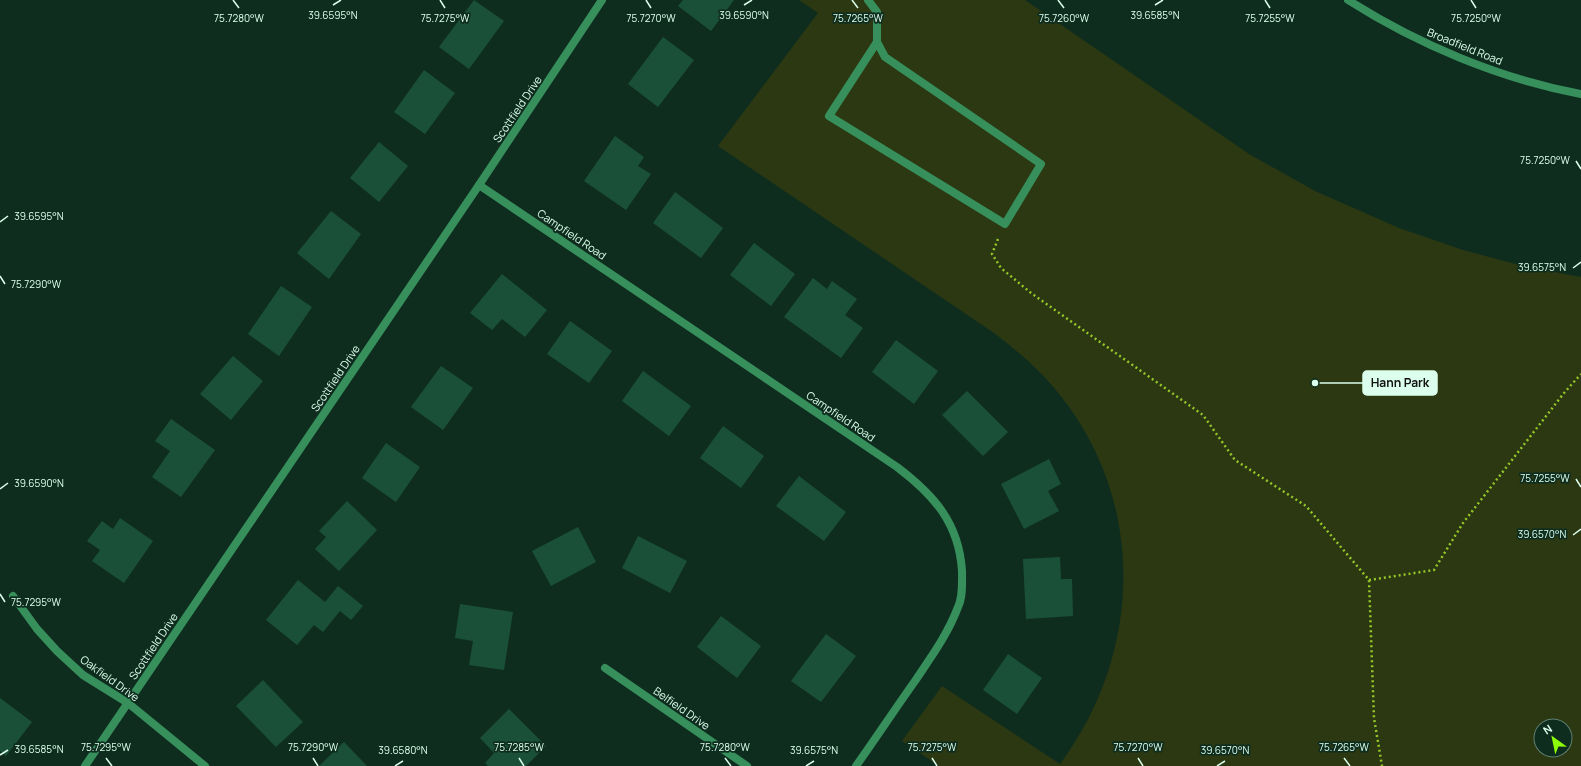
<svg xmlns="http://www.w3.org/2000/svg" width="1581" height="766" viewBox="0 0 1581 766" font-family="Manrope,sans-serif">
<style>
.green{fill:#2b3812;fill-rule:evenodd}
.building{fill:#1a5038}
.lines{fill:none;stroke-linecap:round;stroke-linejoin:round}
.path{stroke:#96c728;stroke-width:2.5;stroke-dasharray:2 3;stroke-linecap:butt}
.lane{stroke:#378f5b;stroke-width:8}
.street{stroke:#378f5b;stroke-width:8}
.ticks{fill:none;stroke:#dcffed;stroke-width:1.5}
.labels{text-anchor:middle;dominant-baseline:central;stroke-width:3.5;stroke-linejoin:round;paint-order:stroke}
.street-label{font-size:11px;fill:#dcffed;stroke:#0f2d1f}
.ticks-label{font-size:10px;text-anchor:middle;fill:#dcffed;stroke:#0f2d1f;stroke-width:3.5;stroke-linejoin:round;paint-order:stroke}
.leader{fill:none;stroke:#dcffed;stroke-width:1.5}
.callout-dot{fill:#dcffed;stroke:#0f2d1f;stroke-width:1.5}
.callout{fill:#dcffed;stroke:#dcffed;stroke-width:1.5}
.callout-label{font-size:12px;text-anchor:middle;font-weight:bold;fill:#111}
</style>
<rect width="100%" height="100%" fill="#0f2d1f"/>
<path class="green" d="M799 0H1025L1249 154 1315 191 1399 228 1463 250 1523 266 1581 277V766H939L902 741 942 686 1060 764C1142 654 1147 504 1060 395 1041 371 1019 352 994 333L718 146 818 13ZM1541 726H1565V750H1541Z"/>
<g class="building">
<path d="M474 0 504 21 469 69 439 47Z"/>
<path d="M683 0H734L711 31 678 6Z"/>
<path d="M663 37 694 60 658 107 628 84Z"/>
<path d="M424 70 455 93 425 134 394 112Z"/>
<path d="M615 136 644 157 638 166 651 174 626 210 584 181Z"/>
<path d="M379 142 408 166 379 202 350 178Z"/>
<path d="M675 192 723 228 701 258 653 223Z"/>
<path d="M331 211 361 234 329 279 297 253Z"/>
<path d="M754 243 795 274 771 306 730 275Z"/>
<path d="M502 274 547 310 525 337 502 319 492 330 470 313Z"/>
<path d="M813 278 827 289 832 281 857 299 845 315 863 328 841 358 784 317Z"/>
<path d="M281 286 312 307 279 356 248 334Z"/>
<path d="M570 321 612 351 589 383 547 354Z"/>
<path d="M896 340 938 371 914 404 872 372Z"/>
<path d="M233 356 263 381 231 420 200 394Z"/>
<path d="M441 366 473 388 443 430 411 407Z"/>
<path d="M643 371 691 406 669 436 622 401Z"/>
<path d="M967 391 1008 432 983 456 942 415Z"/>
<path d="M171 419 215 450 181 497 152 477 170 451 155 441Z"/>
<path d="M723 426 764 456 741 488 700 458Z"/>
<path d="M386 443 420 467 396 502 362 478Z"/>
<path d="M1049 459 1061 484 1048 491 1059 511 1024 529 1001 484Z"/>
<path d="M799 476 846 512 824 541 776 506Z"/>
<path d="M347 501 377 530 339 571 315 549 326 537 319 531Z"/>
<path d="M120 518 153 541 124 583 92 561 100 550 87 541 102 521 113 529Z"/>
<path d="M578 527 596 562 551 586 532 551Z"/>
<path d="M638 536 687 561 670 593 622 568Z"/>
<path d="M1060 557 1061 579H1072L1073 616 1026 619 1023 559Z"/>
<path d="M298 580 325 602 338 586 363 606 351 620 340 611 323 632 314 625 297 645 266 620Z"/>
<path d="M460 604 513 612 504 670 469 665 473 641 455 638Z"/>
<path d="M721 616 761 646 737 678 697 647Z"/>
<path d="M826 634 856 656 821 702 791 681Z"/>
<path d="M1008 654 1042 678 1017 714 983 690Z"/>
<path d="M263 680 303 722 276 747 236 706Z"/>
<path d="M0 698 32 722 6 756 0 751Z"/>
<path d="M509 709 546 746 526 766H488L485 763 494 753 480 738Z"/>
<path d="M344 742 367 766H319Z"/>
</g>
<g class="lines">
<g class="path">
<path d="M998 239 992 254 1001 268 1031 293 1203 415 1235 460 1306 506 1369 580 1374 718 1382 766"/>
<path d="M1369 580 1434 570 1463 523 1564 393 1581 374"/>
</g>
<g class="lane">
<path d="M868 0 877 12V42"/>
<path d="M877 42 885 57 1041 164 1005 224 829 116Z"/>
</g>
<g class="street">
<path d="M1348 0C1417 44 1500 79 1581 94"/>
<path d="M479 185 897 467C934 495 959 523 962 571 962 583 963 597 958 607 948 634 931 657 915 681 895 709 876 738 856 766"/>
<path d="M13 596 37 629 57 651 83 675 128 703 205 766"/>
<path d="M605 668 747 766"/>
<path d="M85 766 479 185 602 0"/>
</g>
</g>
<path class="ticks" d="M233 0 239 8M440 0 445 8M646 0 651 8M852 0 858 8M1058 0 1064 8M1265 0 1270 8M1471 0 1476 8M333 5 341 0M744 5 752 0M1155 5 1163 0M1576 161 1581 169M0 222 8 216M1573 268 1581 262M0 276 5 284M1576 479 1581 487M0 489 8 483M1573 535 1581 529M0 594 5 602M0 755 8 750M106 758 112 766M313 758 318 766M519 758 524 766M725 758 731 766M932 758 937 766M1138 758 1143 766M1344 758 1350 766M395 766 403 761M806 766 814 761M1217 766 1225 761"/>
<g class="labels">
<g class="street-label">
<text transform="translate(1465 46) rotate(22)">Broadfield Road</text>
<text transform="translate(517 109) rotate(-56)">Scottfield Drive</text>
<text transform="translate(572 234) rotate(34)">Campfield Road</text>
<text transform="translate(335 378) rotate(-56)">Scottfield Drive</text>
<text transform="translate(841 416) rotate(34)">Campfield Road</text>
<text transform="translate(153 646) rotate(-56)">Scottfield Drive</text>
<text transform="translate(110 678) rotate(36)">Oakfield Drive</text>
<text transform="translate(682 708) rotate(35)">Belfield Drive</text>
</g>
</g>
<g class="ticks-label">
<text x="744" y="19">39.6590°N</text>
<text x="333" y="19">39.6595°N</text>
<text x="1155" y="19">39.6585°N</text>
<text x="239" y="22">75.7280°W</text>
<text x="445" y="22">75.7275°W</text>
<text x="651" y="22">75.7270°W</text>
<text x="858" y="22">75.7265°W</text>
<text x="1064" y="22">75.7260°W</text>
<text x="1270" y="22">75.7255°W</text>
<text x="1476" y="22">75.7250°W</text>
<text x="1545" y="164">75.7250°W</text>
<text x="39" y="220">39.6595°N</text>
<text x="1542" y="271">39.6575°N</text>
<text x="36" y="288">75.7290°W</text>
<text x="1545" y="482">75.7255°W</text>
<text x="39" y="487">39.6590°N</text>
<text x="1542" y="538">39.6570°N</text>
<text x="36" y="606">75.7295°W</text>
<text x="106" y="751">75.7295°W</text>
<text x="313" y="751">75.7290°W</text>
<text x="519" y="751">75.7285°W</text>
<text x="725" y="751">75.7280°W</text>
<text x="932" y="751">75.7275°W</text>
<text x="1138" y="751">75.7270°W</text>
<text x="1344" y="751">75.7265°W</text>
<text x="39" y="753">39.6585°N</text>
<text x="403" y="754">39.6580°N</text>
<text x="814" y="754">39.6575°N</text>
<text x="1225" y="754">39.6570°N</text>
</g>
<path class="leader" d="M1315 383L1363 383"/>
<circle class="callout-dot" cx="1315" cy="383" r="4"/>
<rect class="callout" x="1363" y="371" width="74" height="24" rx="4"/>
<g class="callout-label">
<text x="1400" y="387">Hann Park</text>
</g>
<g transform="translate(1553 738) rotate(327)"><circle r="19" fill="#0f2d1f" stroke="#618171"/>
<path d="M0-3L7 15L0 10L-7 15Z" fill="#8cff08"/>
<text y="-6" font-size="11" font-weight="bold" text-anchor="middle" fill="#dcffed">N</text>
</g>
</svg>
